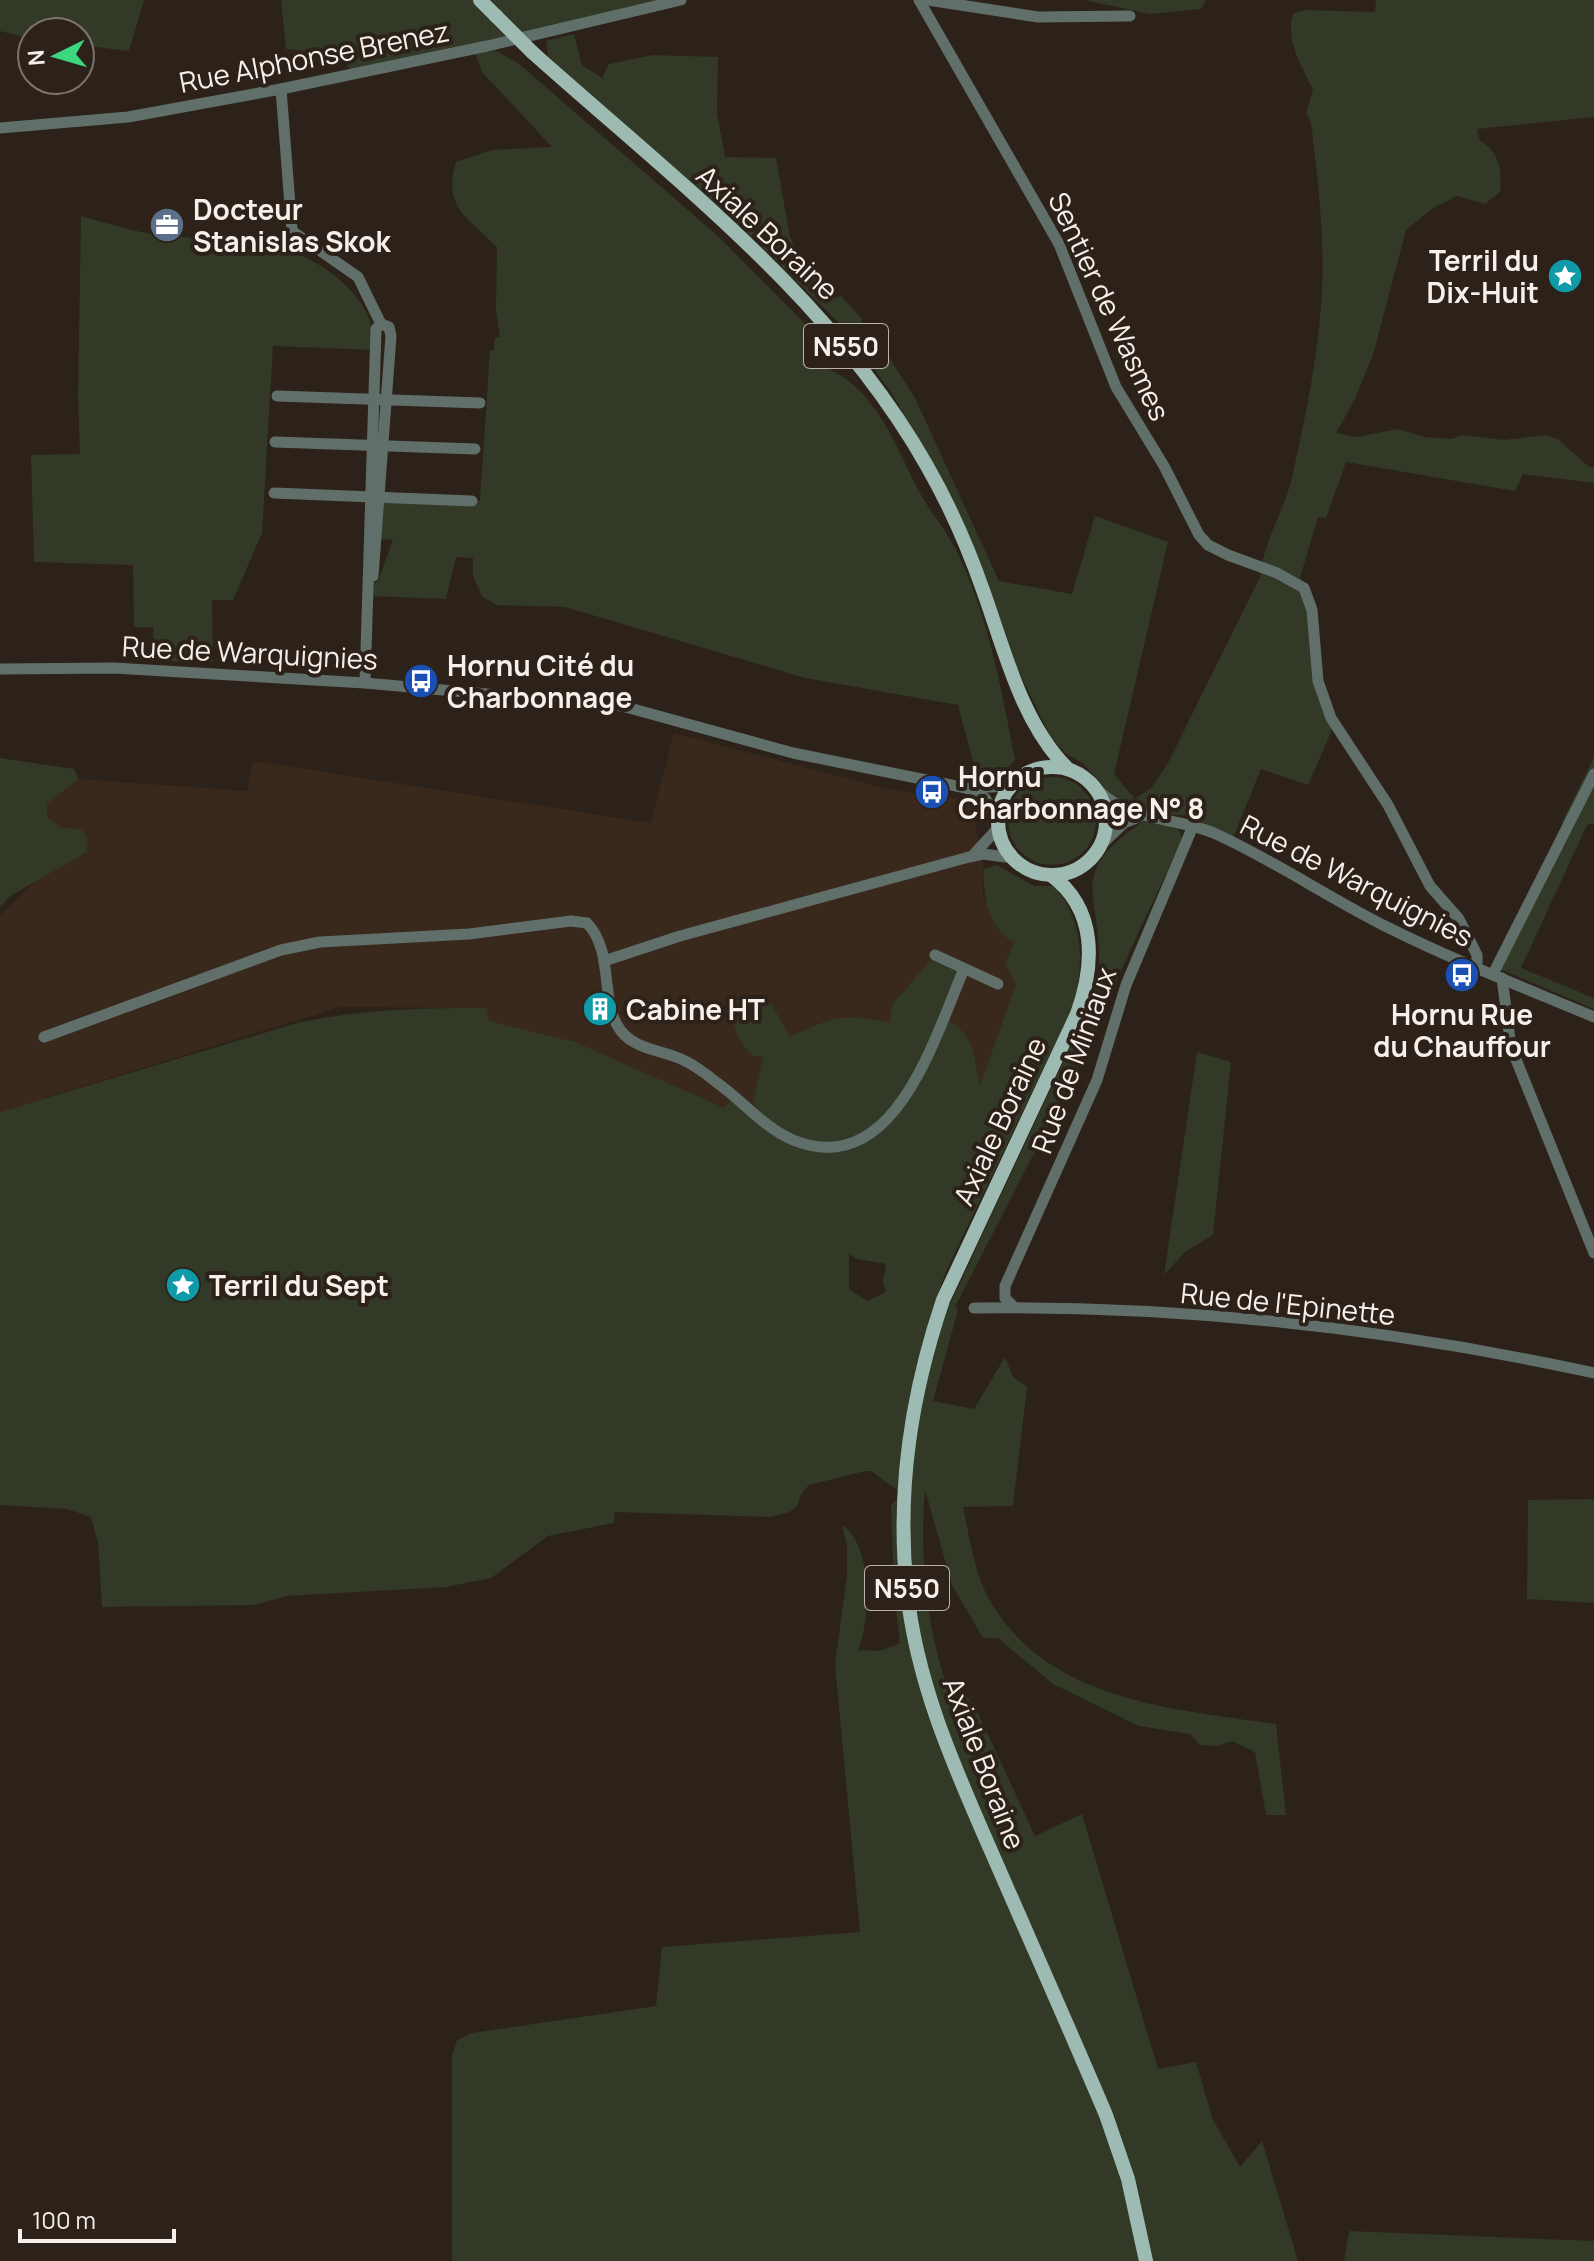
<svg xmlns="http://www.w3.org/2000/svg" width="1594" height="2261" viewBox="0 0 1594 2261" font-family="Manrope,sans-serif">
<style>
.built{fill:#39281c}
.green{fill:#323926;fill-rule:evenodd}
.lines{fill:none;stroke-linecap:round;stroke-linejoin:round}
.minor{stroke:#616f6b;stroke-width:11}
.major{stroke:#9dbbb2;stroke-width:14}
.major-bridge{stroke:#9dbbb2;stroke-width:14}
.labels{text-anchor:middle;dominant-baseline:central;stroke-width:8;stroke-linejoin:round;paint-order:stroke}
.shield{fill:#2d2219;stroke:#bab2ab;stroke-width:2}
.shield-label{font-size:26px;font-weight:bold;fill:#f7efe9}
.street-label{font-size:28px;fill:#f7efe9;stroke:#2d2219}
.poi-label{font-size:28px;font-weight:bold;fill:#f7efe9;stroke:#2d2219;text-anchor:start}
</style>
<rect width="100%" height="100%" fill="#2d2219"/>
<path class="built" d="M674 733 891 790 970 800 984 869 983 897 1014 943 1017 984 980 1088 929 1261 489 1021 487 1008 340 1007 0 1112V915L38 879 87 852 47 817V804L78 779 247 791 253 761 651 823Z"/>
<g class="green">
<path d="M0 0H144L129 51 80 45V32H32V39L0 31Z"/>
<path d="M281 0H681L488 47 518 63 719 237 835 354 820 366C874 383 895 445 919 491 929 511 945 528 955 548 988 613 1001 688 1015 759 1004 774 995 777 976 773L958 705 805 678 565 607 496 605 482 596 473 576V558L456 557 446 599 370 596 372 583 378 581 393 540 378 539 380 497 480 501 490 351 494 350 495 338 500 337 496 310 497 247C468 218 442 207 456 162L492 150 552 147 482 72 474 49 356 74 335 55 286 49Z"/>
<path d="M1084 0H1206L1201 9 1150 14Z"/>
<path d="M1376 0H1594V117L1477 129 1480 141C1500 152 1502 171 1500 192L1485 204 1457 196 1433 208 1406 230 1373 355 1354 401 1336 433 1357 437 1398 429 1425 437 1452 439 1462 435 1504 440 1546 435 1558 439 1589 467H1594V483L1523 474 1515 491 1346 462 1326 518 1318 517 1300 578 1315 601 1322 674 1335 723 1308 785 1261 769 1233 838 1190 816 1144 812 1112 797 1083 763 1065 753 1050 736 1007 647 945 485 891 392 841 325 756 241 557 65 548 55 546 41 574 34 582 65 602 78 609 64 653 55 718 57 717 113 725 157 776 158 790 237 806 267 833 298 841 296 861 318 863 328 885 351 915 398 999 581 1072 594 1095 516 1168 542 1114 774 1135 799 1151 788 1167 765 1260 577C1263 541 1286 508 1293 473 1305 417 1317 362 1321 305 1326 244 1318 182 1311 122L1306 113 1313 90C1302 66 1285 41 1293 14L1304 10 1375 12Z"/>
<path d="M81 216C107 223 133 232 160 235 195 240 250 238 283 248 328 263 377 301 375 350L273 346 262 533 233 600H212L213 662 155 661 153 627H134L133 565 34 562 31 455 80 454 78 397Z"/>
<path d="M1594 757V823L1587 825 1521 968 1594 998V1009L1500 969 1574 826 1562 822Z"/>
<path d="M0 758 74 769 78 779 47 804V817L61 828 82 829 88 840 87 852 10 896 0 907Z"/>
<circle cx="1052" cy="821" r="44"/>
<path d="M1144 821 1178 827 1182 839C1154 903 1120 965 1097 1031L955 1307 958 1310 933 1401 974 1409 1005 1357 1013 1377 1027 1387 1013 1506 963 1507C970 1539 975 1578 993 1606 1054 1702 1174 1709 1276 1724L1286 1815H1266L1255 1752 1232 1741 1218 1746 1200 1745 1190 1734 1139 1726 1053 1684 998 1638H983L952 1585 925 1490C919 1556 927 1635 951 1697L965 1693 977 1711 1035 1836 1082 1814 1158 2069 1196 2062 1213 2120 1240 2167 1262 2141 1298 2261H452V2056L457 2040 472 2033 656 2006 662 1947 860 1932 835 1664 847 1575V1545L842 1525C873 1545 871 1619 858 1650L880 1651 900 1643 894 1591 891 1505 903 1494 871 1471H865L809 1485C789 1506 809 1509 770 1517L615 1512 614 1523 548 1536 491 1578 446 1587 287 1596 255 1605 102 1607 98 1543 91 1517 67 1509 0 1505V1112L297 1023C360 1009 423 1008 487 1008L489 1021 575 1042 724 1108 735 1095 752 1109 763 1056H753C735 1037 729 1025 738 999L772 1005 790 1037C835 1016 842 1013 890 1023L892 1005 935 955 964 969 943 1016C978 1039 972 1050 980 1086L1016 984 1005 964 1014 943C988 926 983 899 984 869L997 865 1034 886H1055C1084 923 1084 961 1074 1005L947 1269 936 1299 950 1304 1089 1007C1093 993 1099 978 1099 964 1101 891 1065 874 1144 821ZM849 1254 857 1259 886 1264 883 1283 886 1292 867 1301 849 1289Z"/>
<path d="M1197 1052 1231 1062 1213 1235 1185 1252 1164 1275Z"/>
<path d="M1594 1499V1603L1527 1599 1528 1500Z"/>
<path d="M1349 2231 1594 2241V2261H1344Z"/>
</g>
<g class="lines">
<g class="minor">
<path d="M919 0 1059 244 1116 387 1164 466 1199 535 1208 545 1228 555 1277 573 1304 588 1312 610 1318 681 1331 718 1388 805 1430 886 1459 919 1477 955V968"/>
<path d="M928 0 1038 17 1130 16"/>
<path d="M281 89 292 231 358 277 381 324"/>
<path d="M0 128 128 117 281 89 487 46 681 0"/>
<path d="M277 396 480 403"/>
<path d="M275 442 475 449"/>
<path d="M274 493 472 501"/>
<path d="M373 576 391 336 389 327 381 324"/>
<path d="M0 669 114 668 365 683 622 706 793 753 966 788 985 798 998 817"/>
<path d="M365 683 376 329 381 324"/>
<path d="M970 788 1010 786"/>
<path d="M1099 791C1132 823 1175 816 1216 834 1275 861 1329 898 1387 927 1455 961 1525 988 1594 1017"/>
<path d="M1102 844 1124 823 1139 817"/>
<path d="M975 853 998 828"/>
<path d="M935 955 998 984"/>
<path d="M604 961 680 936 969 857 983 854 1013 858"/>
<path d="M1493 974 1594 774"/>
<path d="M1502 978 1511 1047 1594 1253"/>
<path d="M44 1037 281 950 320 942 469 934 571 921 587 923C615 952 599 1003 621 1031 635 1049 661 1050 681 1059 693 1064 705 1073 716 1082 742 1100 764 1128 793 1140 895 1182 935 1035 964 969"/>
<path d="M1014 1307 1005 1298V1286L1097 1080 1126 985 1193 826"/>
<path d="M974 1308C1181 1305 1392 1329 1594 1373"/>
</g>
<g class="major">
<path d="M480 0 496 16"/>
<path d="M532 52C674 179 832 298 927 466 950 506 969 550 984 593 1005 652 1022 722 1066 767"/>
<circle cx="1052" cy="821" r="54"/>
<path d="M1051 875C1097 909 1095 964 1077 1014L943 1300C911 1395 896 1490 907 1591 917 1687 957 1773 995 1860 1032 1945 1070 2030 1106 2115L1128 2179 1146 2261"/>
</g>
<path class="major-bridge" d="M496 16 532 52"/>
</g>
<defs>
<g id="office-disc" transform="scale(1.8)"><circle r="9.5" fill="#5c6f8a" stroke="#2d2219"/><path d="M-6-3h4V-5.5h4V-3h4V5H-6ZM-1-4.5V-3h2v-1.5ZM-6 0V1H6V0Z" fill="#fff"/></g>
<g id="sight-disc" transform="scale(1.8)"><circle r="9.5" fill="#0f9aa8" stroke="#2d2219"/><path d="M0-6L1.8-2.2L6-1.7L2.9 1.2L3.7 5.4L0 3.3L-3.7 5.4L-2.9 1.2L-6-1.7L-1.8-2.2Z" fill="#fff"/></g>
<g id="bus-disc" transform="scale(1.8)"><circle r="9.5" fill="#1a4fb4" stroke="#2d2219"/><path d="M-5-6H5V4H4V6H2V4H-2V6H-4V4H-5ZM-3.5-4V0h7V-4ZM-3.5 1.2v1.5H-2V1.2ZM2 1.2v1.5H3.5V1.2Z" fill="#fff"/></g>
<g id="building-disc" transform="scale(1.8)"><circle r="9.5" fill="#0f9aa8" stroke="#2d2219"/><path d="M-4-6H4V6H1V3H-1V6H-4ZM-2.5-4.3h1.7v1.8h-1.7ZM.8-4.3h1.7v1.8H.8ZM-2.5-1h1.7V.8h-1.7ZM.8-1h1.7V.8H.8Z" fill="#fff"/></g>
</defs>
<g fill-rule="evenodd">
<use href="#office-disc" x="167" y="225"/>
<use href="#sight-disc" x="1565" y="276"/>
<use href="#bus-disc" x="421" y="681"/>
<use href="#bus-disc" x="932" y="792"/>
<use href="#bus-disc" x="1462" y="975"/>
<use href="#building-disc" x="600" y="1009"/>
<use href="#sight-disc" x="183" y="1285"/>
</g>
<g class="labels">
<g class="shield">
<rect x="804" y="324" width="84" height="44" rx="6"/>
<rect x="865" y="1566" width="84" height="44" rx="6"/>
</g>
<g class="shield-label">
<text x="846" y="346">N550</text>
<text x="907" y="1588">N550</text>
</g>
<g class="street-label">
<text transform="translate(314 56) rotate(-11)">Rue Alphonse Brenez</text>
<text transform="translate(768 232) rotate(43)">Axiale Boraine</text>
<text transform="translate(1110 306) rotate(65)">Sentier de Wasmes</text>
<text transform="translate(250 652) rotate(3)">Rue de Warquignies</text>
<text transform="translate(1357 880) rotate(27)">Rue de Warquignies</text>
<text transform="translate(1073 1060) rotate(-70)">Rue de Miniaux</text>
<text transform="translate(999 1121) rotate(-65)">Axiale Boraine</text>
<text transform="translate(1288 1303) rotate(6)">Rue de l'Epinette</text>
<text transform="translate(985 1763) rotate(69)">Axiale Boraine</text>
</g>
<g class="poi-label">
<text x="193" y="209">Docteur<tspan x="193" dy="32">Stanislas Skok</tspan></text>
<text x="1539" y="260" text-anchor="end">Terril du<tspan x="1539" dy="32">Dix-Huit</tspan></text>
<text x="447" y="665">Hornu Cité du<tspan x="447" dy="32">Charbonnage</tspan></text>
<text x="958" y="776">Hornu<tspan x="958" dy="32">Charbonnage N° 8</tspan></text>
<text x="626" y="1009">Cabine HT</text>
<text x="1462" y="1014" text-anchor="middle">Hornu Rue<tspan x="1462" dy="32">du Chauffour</tspan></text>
<text x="209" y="1285">Terril du Sept</text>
</g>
</g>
<g transform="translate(56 56) rotate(265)"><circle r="38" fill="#2d2219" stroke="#7e746c" stroke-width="2"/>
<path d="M0-6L14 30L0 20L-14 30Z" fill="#3cd77e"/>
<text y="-12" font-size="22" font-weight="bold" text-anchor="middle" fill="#f7efe9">N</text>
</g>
<path d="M20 2229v12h154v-12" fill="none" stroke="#f7efe9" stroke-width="4"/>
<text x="32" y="2229" font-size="24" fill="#f7efe9" stroke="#2d2219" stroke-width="6" paint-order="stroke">100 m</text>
</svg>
